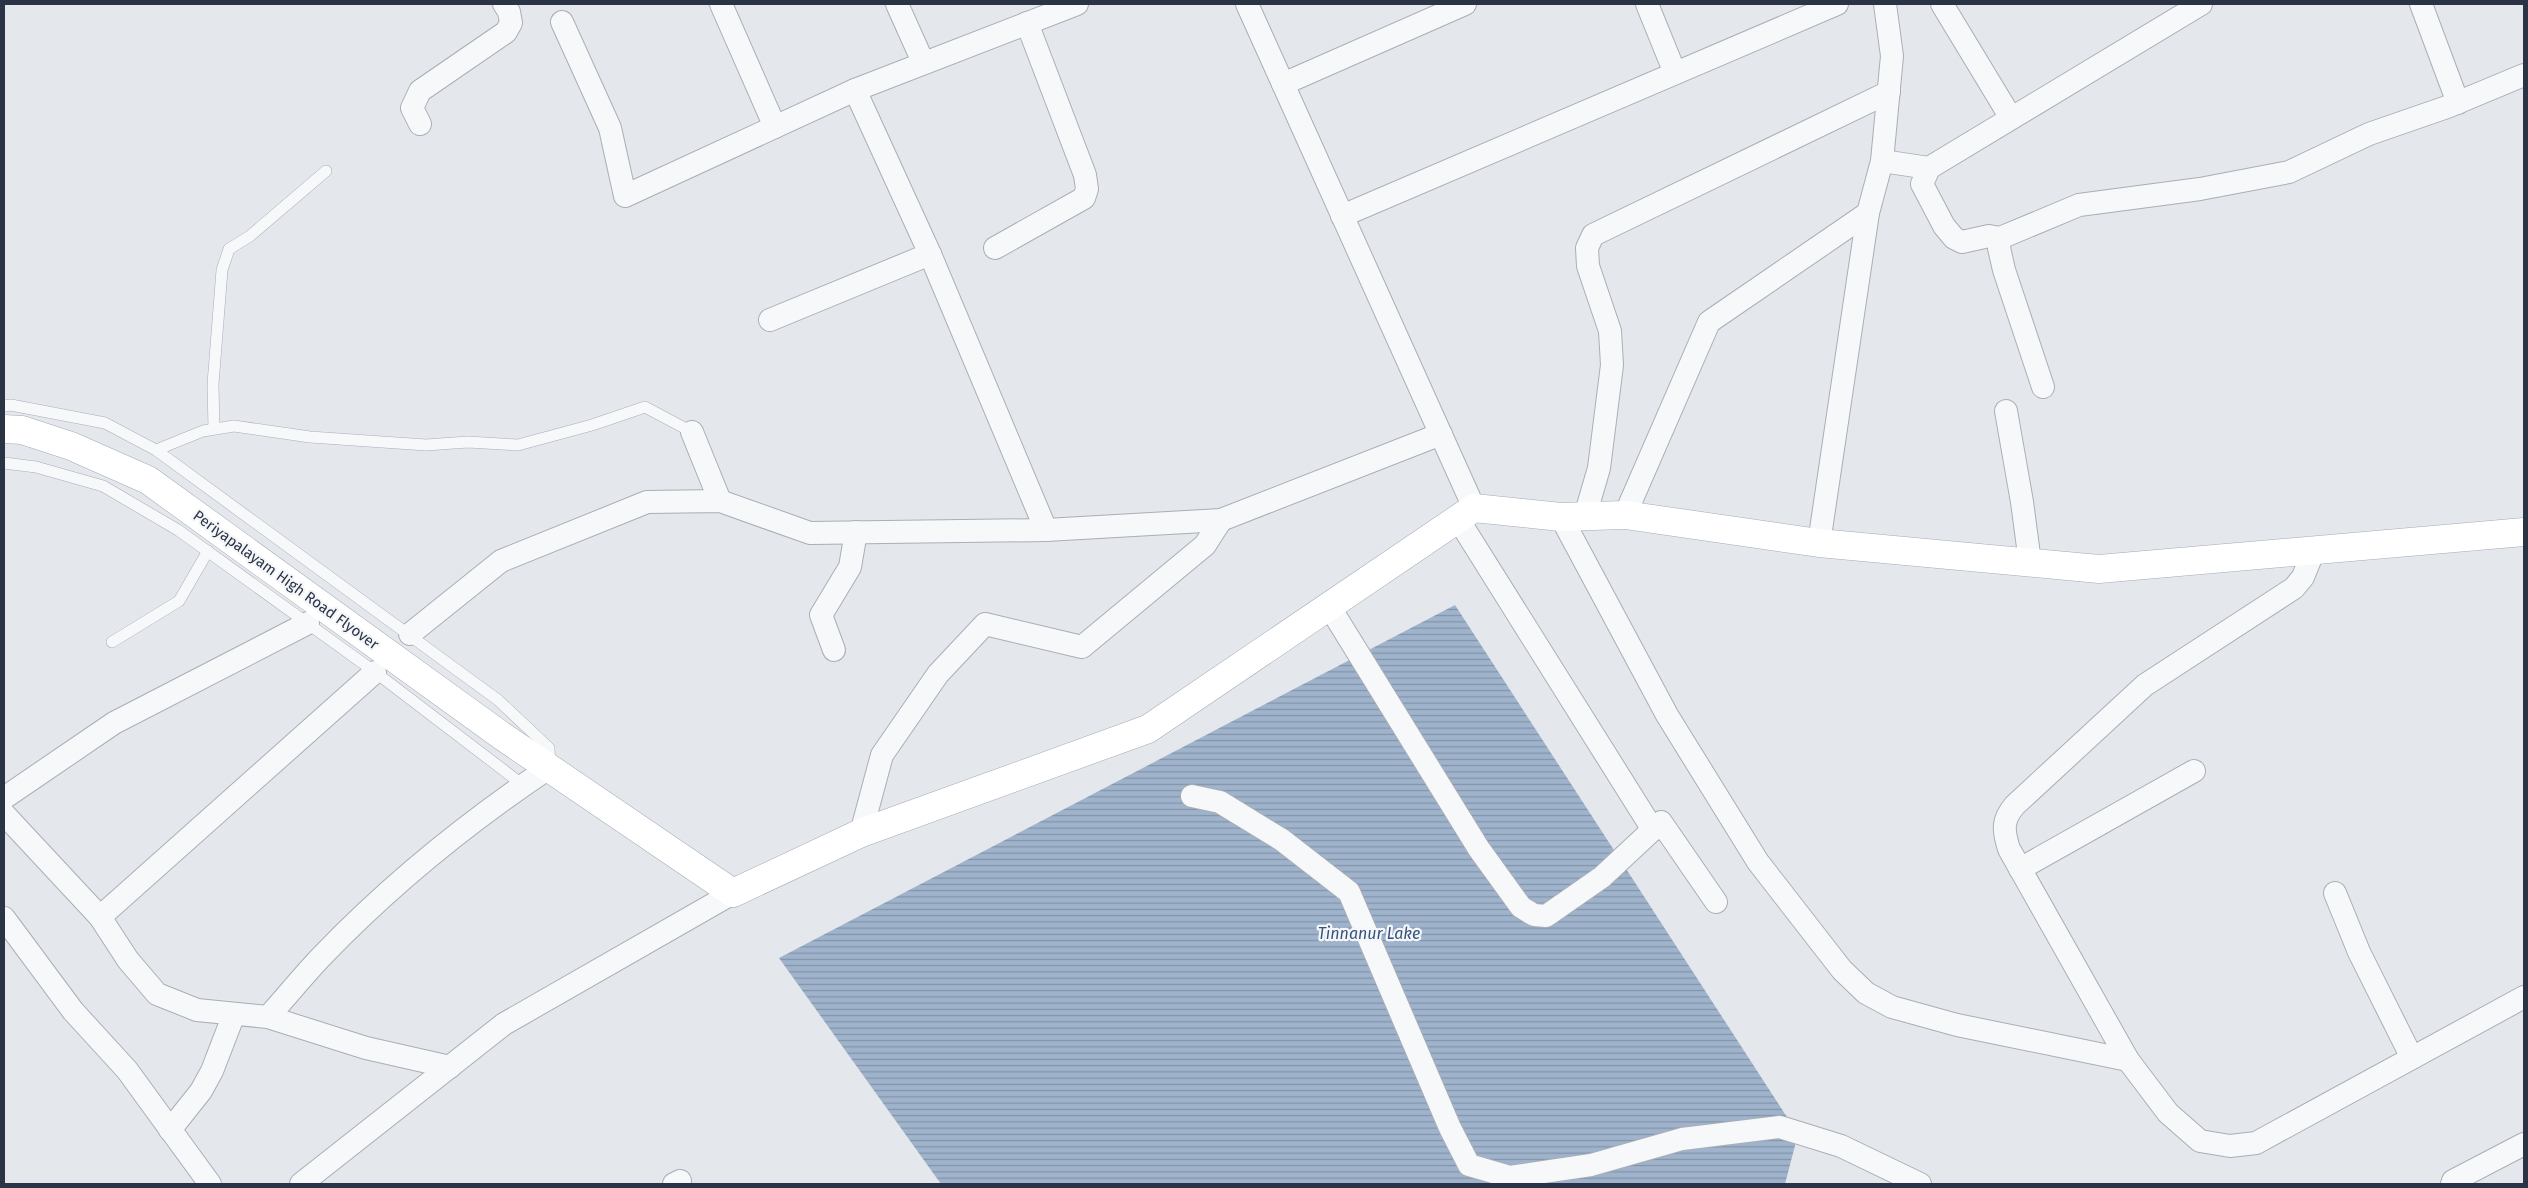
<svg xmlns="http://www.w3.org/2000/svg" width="2528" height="1188" viewBox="0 0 2528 1188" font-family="'Fira Sans',sans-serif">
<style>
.water{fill:url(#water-rules)}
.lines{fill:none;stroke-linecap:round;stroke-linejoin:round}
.service-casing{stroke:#a9aeb7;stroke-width:12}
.minor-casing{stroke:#a9aeb7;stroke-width:24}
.primary-casing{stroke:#a3abb8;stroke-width:29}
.service{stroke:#f7f8fa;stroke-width:11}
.minor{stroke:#f7f8fa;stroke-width:22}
.primary{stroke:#fff;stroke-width:28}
.labels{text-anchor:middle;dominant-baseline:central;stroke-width:4.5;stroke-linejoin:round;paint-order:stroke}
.street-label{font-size:15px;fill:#2b3445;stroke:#f4f6f9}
.water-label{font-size:16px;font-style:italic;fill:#34527a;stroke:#f4f6f9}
</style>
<defs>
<pattern id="water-rules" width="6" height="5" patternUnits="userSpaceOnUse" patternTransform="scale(1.25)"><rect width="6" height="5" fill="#9fb4cc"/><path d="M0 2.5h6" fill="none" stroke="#8293a7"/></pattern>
</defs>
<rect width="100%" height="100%" fill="#e4e7ec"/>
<path class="water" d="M1455 605 1798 1134 1785 1184H941L779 958Z"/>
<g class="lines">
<g class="service-casing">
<g id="service">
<path d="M4 406 11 405 105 423 156 450 498 700 549 748 550 767"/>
<path d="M214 429 213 384 222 270 229 249 250 236 326 171"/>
<path d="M156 450 203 431 234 426 310 437 426 445 468 442 518 445 592 425 645 407 692 432"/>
<path d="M4 463 36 467 103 486 178 530 375 672 523 785"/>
<path d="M112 642 179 601 208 551"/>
</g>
</g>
<g class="minor-casing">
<g id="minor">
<path d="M721 4 775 127"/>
<path d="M897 4 923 62"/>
<path d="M1247 4 1474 508"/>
<path d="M1647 4 1675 73"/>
<path d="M1942 4 2011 118"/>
<path d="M2421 4 2458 103"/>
<path d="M562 22 610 128 625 196 855 90 1077 4"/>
<path d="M1283 84 1465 4"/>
<path d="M855 90 930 254 1046 530"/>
<path d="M420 124 412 108 420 91 506 32 511 23 509 12 504 4"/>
<path d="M1882 161 1929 168 2201 4"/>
<path d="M1929 168 1922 184 1944 226 1954 238 1962 242 1989 236 2000 238 2079 205 2200 189 2289 172 2369 134 2447 107 2524 75"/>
<path d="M1342 216 1837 4"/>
<path d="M2000 238 1999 248 2004 270 2043 387"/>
<path d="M995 248 1084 198 1087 189 1085 175 1027 23"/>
<path d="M770 320 930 254"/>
<path d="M2006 411 2022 502 2030 562"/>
<path d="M692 432 720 501"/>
<path d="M1625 515 1709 322 1868 213"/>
<path d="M1585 516 1599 468 1612 365 1610 331 1588 266 1587 248 1593 235 1889 92"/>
<path d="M1561 517 1667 715 1758 862 1842 970 1866 993 1892 1007 1957 1025 2128 1060"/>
<path d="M1458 519 1653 830"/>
<path d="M1819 543 1868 213 1882 161 1892 56 1885 4"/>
<path d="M2314 550 2303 577 2294 588 2145 685 2015 805C2002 820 2003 830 2009 849L2128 1060 2168 1113 2200 1141 2230 1146 2256 1143 2524 997"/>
<path d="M1329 606 1479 849 1521 907 1534 915 1546 916 1602 877 1661 822 1716 902"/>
<path d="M410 634 501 561 647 502 720 501 810 533 1046 530 1221 520 1441 434"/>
<path d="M834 650 821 615 850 567 856 532"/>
<path d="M1192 796 1220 802 1282 840 1349 892 1450 1128 1469 1165 1510 1177 1591 1165 1682 1139 1780 1127 1841 1146 1920 1184"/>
<path d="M4 798 114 723 308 623"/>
<path d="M4 814 100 917 128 960 157 994 197 1010 268 1017 366 1048 450 1067"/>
<path d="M861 833 882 755 938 674 985 624 1082 647 1205 545 1221 520"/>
<path d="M2020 869 2194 771"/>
<path d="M2335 893 2359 952 2412 1058"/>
<path d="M100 917 375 672"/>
<path d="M4 918 73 1011 127 1070 210 1184"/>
<path d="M268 1017C286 997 303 976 321 957 390 885 468 822 550 767"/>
<path d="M170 1130 201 1091 212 1071 234 1014"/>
<path d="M301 1184 504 1024 733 893"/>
<path d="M674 1184 680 1181"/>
<path d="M2452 1184 2453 1181 2524 1144"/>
</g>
</g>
<g class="primary-casing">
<path id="primary" d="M4 429 22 430 71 446 148 480 502 736 733 893 861 833 1148 729 1474 508 1561 517 1625 515 1819 543 2099 569 2524 532"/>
</g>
<use href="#service" class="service"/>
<use href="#minor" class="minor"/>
<use href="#primary" class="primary"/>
</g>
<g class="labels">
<g class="street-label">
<text transform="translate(286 580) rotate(36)">Periyapalayam High Road Flyover</text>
</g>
<g class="water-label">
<text x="1369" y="933">Tinnanur Lake</text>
</g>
</g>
<rect width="2528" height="1188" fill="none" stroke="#2b3445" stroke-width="10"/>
</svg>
